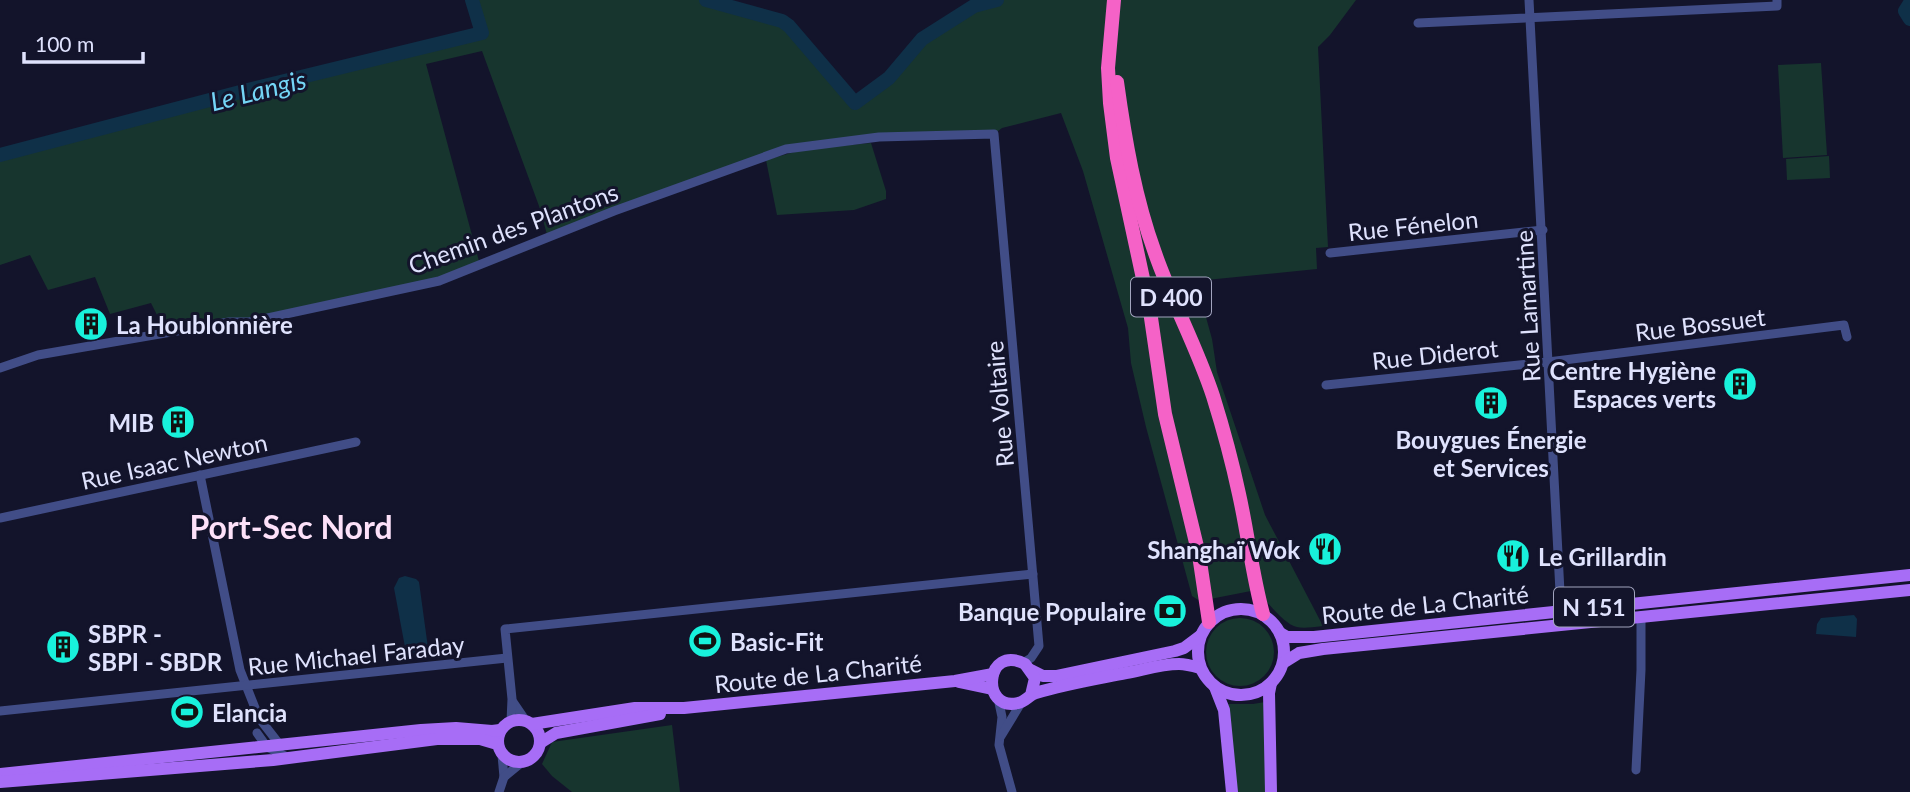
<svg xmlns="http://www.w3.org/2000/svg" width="1910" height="792" viewBox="0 0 1910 792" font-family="Lato,sans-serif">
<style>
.green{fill:#17352e}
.water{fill:#0f3048}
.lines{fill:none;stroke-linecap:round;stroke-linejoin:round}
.river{stroke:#0f3048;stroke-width:14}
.minor{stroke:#414d87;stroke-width:9}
.major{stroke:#a76df6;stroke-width:12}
.highway{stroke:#f562c7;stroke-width:14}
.labels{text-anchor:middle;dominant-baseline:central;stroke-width:6;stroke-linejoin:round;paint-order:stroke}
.shield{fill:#13142b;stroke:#a2a4be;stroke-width:2}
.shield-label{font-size:23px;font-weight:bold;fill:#dfe2fd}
.street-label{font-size:24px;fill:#dfe2fd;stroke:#13142b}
.poi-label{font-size:24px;font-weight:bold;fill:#dfe2fd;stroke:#13142b;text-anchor:start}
.water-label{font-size:26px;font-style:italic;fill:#74d5f6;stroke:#13142b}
.district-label{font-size:32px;font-weight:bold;fill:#fde1f9;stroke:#13142b}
</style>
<rect width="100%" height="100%" fill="#13142b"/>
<g class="green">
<path d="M472 0H707L782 21 789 26 855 103 889 78 922 39 973 6 975 0H1356L1330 35 1318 47 1328 247 1316 248 1317 269 1196 281 1212 339 1217 372 1265 515 1323 626C1297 629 1294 630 1276 612 1269 604 1262 598 1256 590L1200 601 1192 596 1146 427 1131 363 1128 328 1083 171 1061 113 1002 128 994 134 804 145 548 238 539 206 482 51 426 64 480 265 385 293 166 333 151 303 110 314 95 277 48 290 30 255 0 265V155L244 91 482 33Z"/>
<path d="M1821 63 1827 155 1783 158 1778 65Z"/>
<path d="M871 143 886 191V199L854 210 777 215 766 160 805 149Z"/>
<path d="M1829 156 1830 178 1787 180 1786 159Z"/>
<circle cx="1240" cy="652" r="34"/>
<path d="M1265 702 1267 792H1235L1227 704H1253Z"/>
<path d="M672 725 680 792H572L552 776 542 764 552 742Z"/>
</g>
<g class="water">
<path d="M405 576 416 579 419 582 428 648 423 657H409L405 647 394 588 399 578Z"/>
<path d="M1854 615 1857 619 1856 637 1816 634 1817 624 1821 618Z"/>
</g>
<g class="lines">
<g class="river">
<path d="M706 0 782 21 789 26 855 103 889 78 922 39 974 6 997 0"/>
<path d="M1910 3 1905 11 1910 19"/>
<path d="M0 155 244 91 482 33 472 0"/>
</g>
<g class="minor">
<path d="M1529 0 1561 611"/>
<path d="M1418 23 1777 6V0"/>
<path d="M1330 253 1543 230"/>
<path d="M0 368 38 355 229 322H249L439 281 614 211 786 149 879 137 994 134 1039 646 1031 658 1023 663"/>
<path d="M1326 385 1548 362 1844 325 1847 337"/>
<path d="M200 475 240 670 259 718 280 745"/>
<path d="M0 518 356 442"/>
<path d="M998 698 1002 717 999 745 1012 792"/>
<path d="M513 702 526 721"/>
<path d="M0 711 507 658"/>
<path d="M511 721 512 699 505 629 1033 574"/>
<path d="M257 733 267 747 287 757"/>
<path d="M1001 736 1021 703"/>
<path d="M502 755 504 777"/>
<path d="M1636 770 1641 670V616"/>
<path d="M499 792 504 777 521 763"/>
</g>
<g class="major">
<circle cx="1241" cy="652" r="43"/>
<path d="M1280 633 1287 637H1314L1910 575"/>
<path d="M1283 663 1299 653 1323 649 1910 590"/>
<path d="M1031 670 1043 676H1056L1175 651 1184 648 1200 636"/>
<path d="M959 682 992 689"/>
<path d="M1215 687 1224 710 1232 792"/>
<path d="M1031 695 1035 678 1025 664C985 643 980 712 1018 703 1025 702 1029 695 1036 693 1065 684 1096 679 1126 673 1143 670 1161 664 1179 664 1186 664 1193 666 1200 668"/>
<circle cx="519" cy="741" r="21"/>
<path d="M532 724 635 708H684L955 681 993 674"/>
<path d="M540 743 556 733 660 714"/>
<path d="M0 774 421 730 456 728 492 731 500 730"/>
<path d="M0 782 273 760 437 739H480L497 744"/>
<path d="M1271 792 1269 693 1271 683"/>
</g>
<g class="highway">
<path d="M1114 0 1108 68 1110 103 1117 158 1150 311 1165 414 1199 555 1209 622"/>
<path d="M1117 82C1125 140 1135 198 1155 253 1172 302 1197 347 1213 396 1223 428 1232 461 1239 494 1248 534 1252 574 1263 614"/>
</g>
</g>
<defs>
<g id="building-disc" transform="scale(1.75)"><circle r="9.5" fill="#18f1db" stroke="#13142b"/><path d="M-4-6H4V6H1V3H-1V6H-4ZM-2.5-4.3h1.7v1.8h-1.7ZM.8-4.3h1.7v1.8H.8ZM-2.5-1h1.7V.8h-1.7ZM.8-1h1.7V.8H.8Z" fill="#111"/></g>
<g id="restaurant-disc" transform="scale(1.75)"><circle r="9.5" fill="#18f1db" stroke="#13142b"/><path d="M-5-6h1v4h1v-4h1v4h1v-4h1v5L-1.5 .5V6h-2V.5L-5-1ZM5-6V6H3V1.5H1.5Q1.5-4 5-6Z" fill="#111"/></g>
<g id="bank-disc" transform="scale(1.75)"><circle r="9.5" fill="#18f1db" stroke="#13142b"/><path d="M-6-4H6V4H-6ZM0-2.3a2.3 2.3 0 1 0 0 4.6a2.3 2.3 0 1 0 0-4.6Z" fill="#111"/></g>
<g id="stadium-disc" transform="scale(1.75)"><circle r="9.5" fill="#18f1db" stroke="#13142b"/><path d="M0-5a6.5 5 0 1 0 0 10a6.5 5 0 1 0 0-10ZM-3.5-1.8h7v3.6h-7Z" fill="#111"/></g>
</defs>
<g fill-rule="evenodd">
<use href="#building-disc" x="91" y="324"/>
<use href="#building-disc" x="1740" y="384"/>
<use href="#building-disc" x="1491" y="403"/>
<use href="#building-disc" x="178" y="422"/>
<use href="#restaurant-disc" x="1325" y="549"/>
<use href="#restaurant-disc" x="1513" y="556"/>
<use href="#bank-disc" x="1170" y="611"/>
<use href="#stadium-disc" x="705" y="641"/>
<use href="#building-disc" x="63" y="647"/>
<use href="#stadium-disc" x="187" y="712"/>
</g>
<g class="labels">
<g class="shield">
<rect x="1131" y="277.5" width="80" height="39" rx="5"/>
<rect x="1554" y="587.5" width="80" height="39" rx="5"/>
</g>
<g class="shield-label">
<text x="1171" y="297">D 400</text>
<text x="1594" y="607">N 151</text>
</g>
<g class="street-label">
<text transform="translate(1413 225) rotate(-6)">Rue Fénelon</text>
<text transform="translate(513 228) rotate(-20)">Chemin des Plantons</text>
<text transform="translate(1527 306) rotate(-93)">Rue Lamartine</text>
<text transform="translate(1700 324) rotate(-7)">Rue Bossuet</text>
<text transform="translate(1435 354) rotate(-6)">Rue Diderot</text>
<text transform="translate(999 404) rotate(-95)">Rue Voltaire</text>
<text transform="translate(174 461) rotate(-12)">Rue Isaac Newton</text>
<text transform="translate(1425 604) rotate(-6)">Route de La Charité</text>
<text transform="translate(356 655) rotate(-6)">Rue Michael Faraday</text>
<text transform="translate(818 673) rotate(-6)">Route de La Charité</text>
</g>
<g class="poi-label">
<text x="116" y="324">La Houblonnière</text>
<text x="1716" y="370" text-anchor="end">Centre Hygiène<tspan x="1716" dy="28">Espaces verts</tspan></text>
<text x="154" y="422" text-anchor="end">MIB</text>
<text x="1491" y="439" text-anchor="middle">Bouygues Énergie<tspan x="1491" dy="28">et Services</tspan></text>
<text x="1300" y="549" text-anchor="end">Shanghaï Wok</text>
<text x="1538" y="556">Le Grillardin</text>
<text x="1146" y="611" text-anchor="end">Banque Populaire</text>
<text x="88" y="633">SBPR -<tspan x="88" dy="28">SBPI - SBDR</tspan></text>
<text x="730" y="641">Basic-Fit</text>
<text x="212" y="712">Elancia</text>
</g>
<g class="water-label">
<text transform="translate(258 90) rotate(-14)">Le Langis</text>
</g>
<g class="district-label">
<text x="291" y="526">Port-Sec Nord</text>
</g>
</g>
<path d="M24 52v10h119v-10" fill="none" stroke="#dfe2fd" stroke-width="3.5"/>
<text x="35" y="52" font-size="21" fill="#dfe2fd" stroke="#13142b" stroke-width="5" paint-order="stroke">100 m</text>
</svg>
